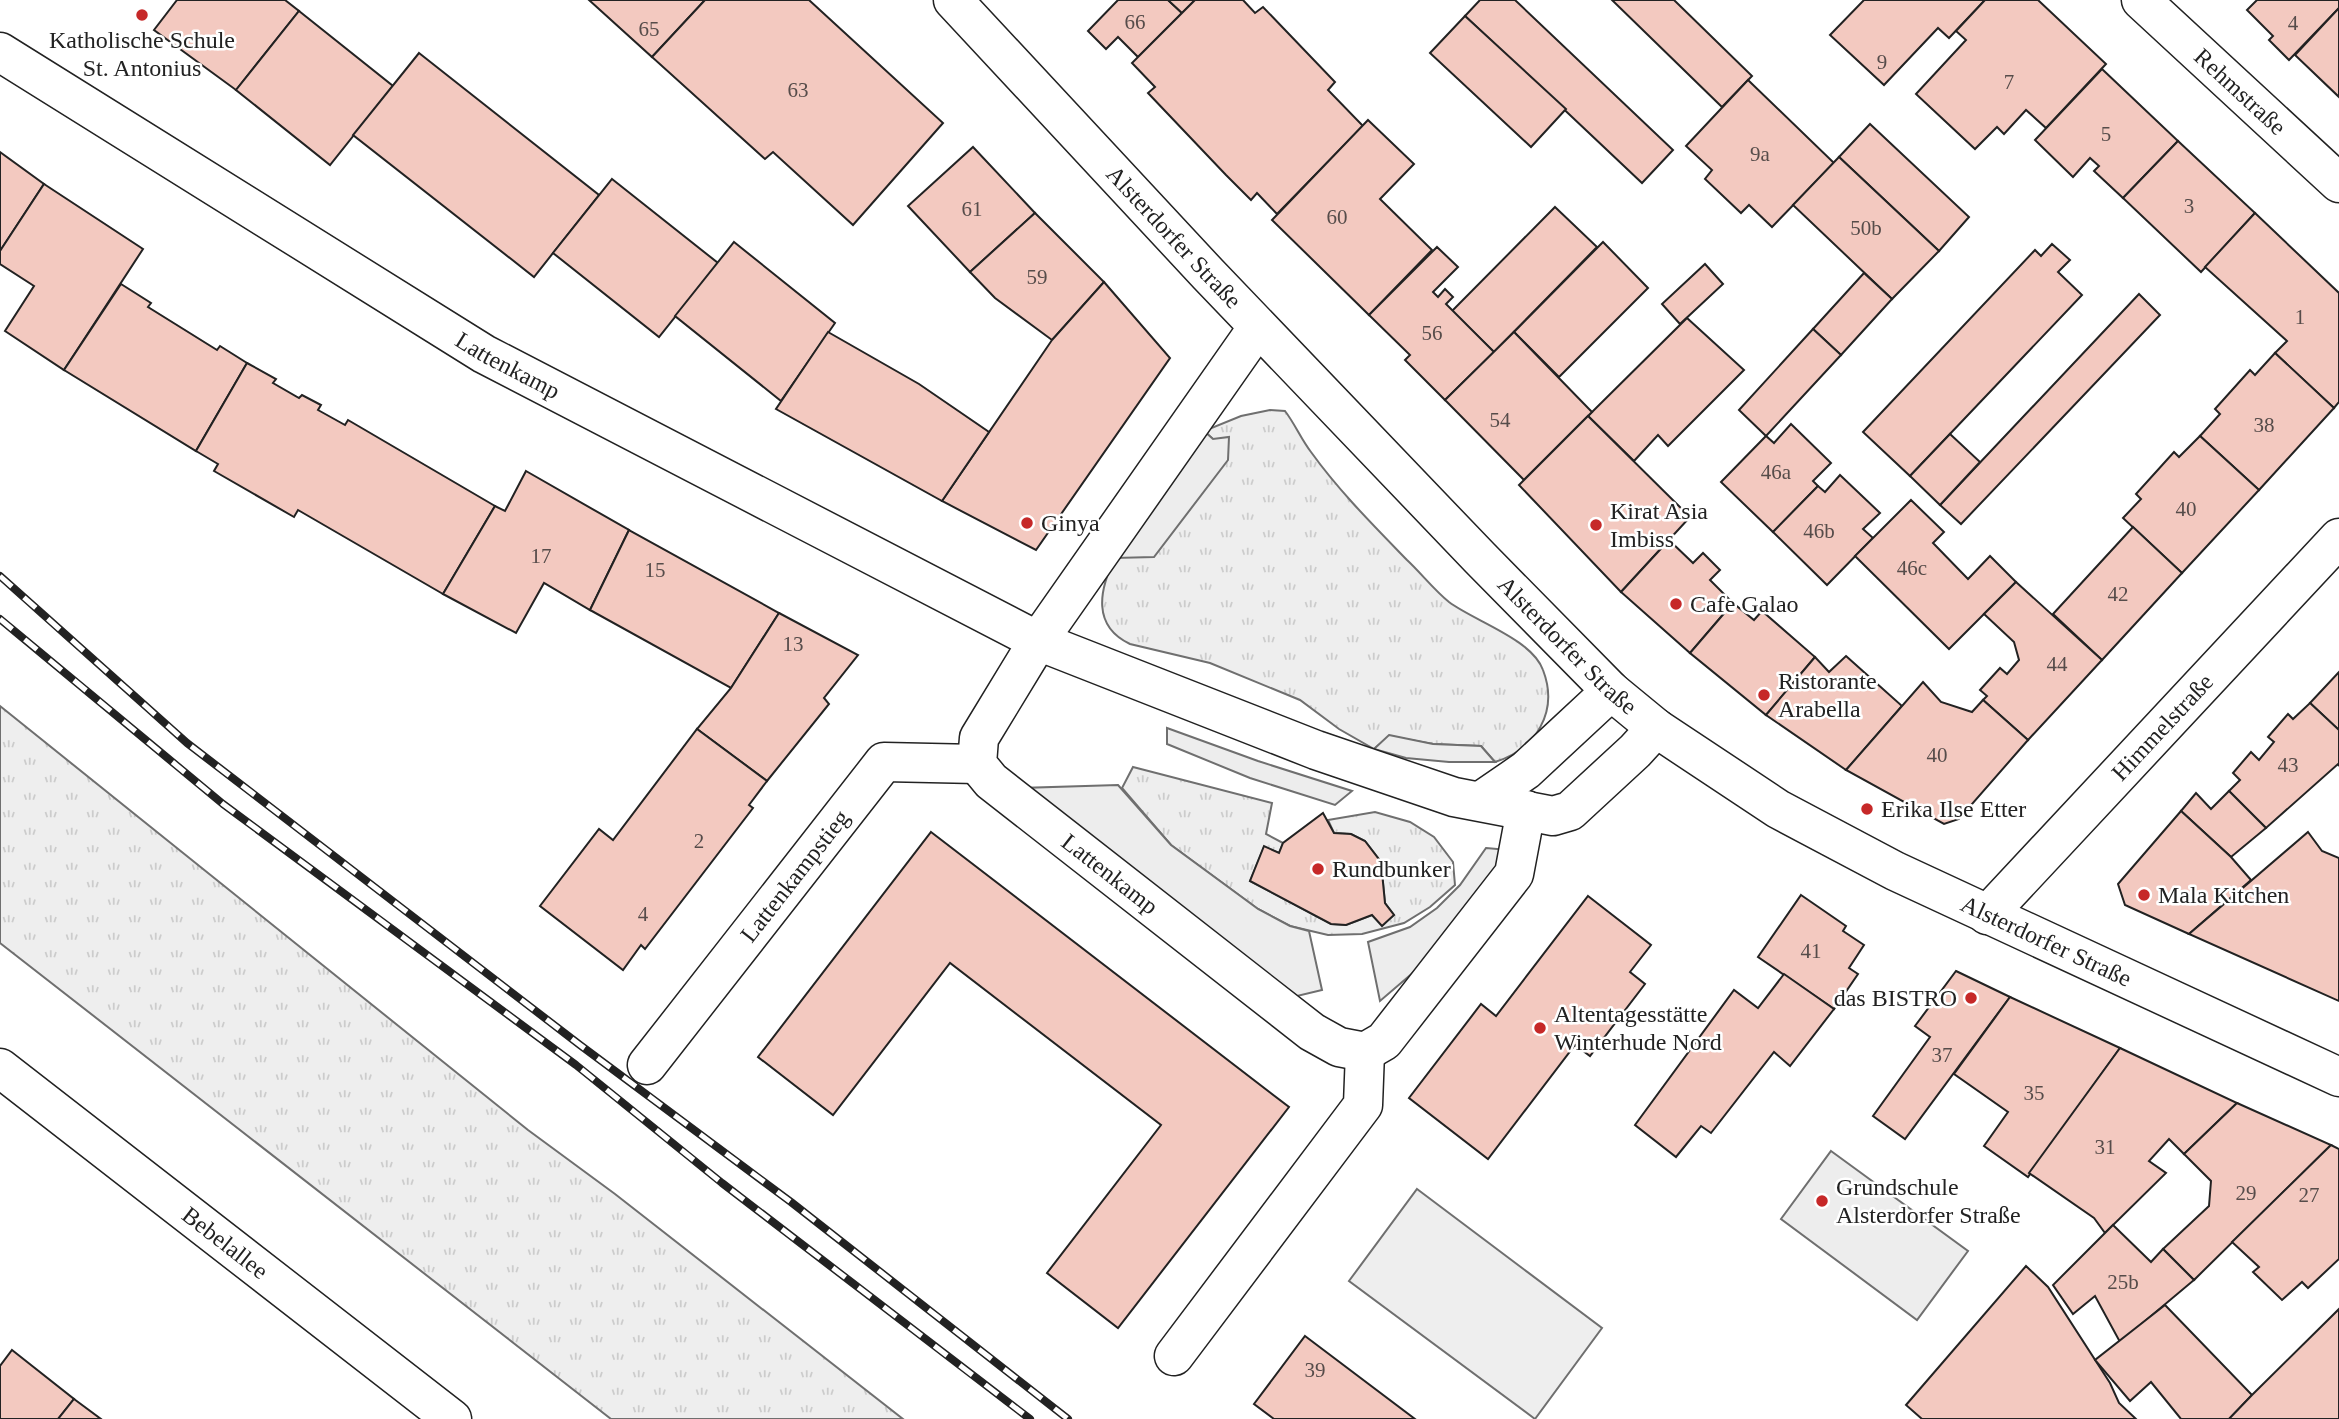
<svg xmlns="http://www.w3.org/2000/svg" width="2339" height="1419" viewBox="0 0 2339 1419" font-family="Georgia,serif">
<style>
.grass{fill:url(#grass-tufts);stroke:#6f6f6f;stroke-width:2}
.garden{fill:#eee;stroke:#6f6f6f;stroke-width:2}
.parking{fill:#ededed;stroke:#6f6f6f;stroke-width:2}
.building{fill:#f3c9c0;stroke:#222;stroke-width:2}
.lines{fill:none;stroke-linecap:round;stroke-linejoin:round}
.street-casing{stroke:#222;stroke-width:41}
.secondary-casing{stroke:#222;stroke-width:41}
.street{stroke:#fff;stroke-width:38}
.secondary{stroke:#fff;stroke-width:38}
.rail-casing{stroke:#222;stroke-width:8}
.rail{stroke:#fff;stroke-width:5;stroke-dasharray:16;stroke-linecap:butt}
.poi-dot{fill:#c62828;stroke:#fff;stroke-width:2.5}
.labels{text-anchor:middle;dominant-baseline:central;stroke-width:5;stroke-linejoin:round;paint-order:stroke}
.number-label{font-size:21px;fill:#564c4a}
.poi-label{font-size:24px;fill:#222;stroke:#fff;text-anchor:start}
.street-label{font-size:24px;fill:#222;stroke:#fff}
</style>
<defs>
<pattern id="grass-tufts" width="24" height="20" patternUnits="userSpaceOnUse" patternTransform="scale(1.75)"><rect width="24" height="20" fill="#eee"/><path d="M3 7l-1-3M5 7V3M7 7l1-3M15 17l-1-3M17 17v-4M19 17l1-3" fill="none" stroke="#ccc"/></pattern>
</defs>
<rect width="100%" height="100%" fill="#fff"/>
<g class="grass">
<path d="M1270 410 1285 411C1295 424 1301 439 1311 452 1339 491 1374 526 1407 560 1421 573 1434 590 1449 602 1474 621 1532 639 1543 670 1559 712 1536 749 1495 762L1481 746 1433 744 1389 736 1374 749 1339 729 1300 700 1210 663 1130 644C1092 626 1099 590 1115 558L1213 439 1204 431 1241 416Z"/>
<path d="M0 706 528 1130 615 1194 903 1419H611L0 943Z"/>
<path d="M1133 767 1272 803 1266 834 1283 843 1279 853 1264 847 1250 881 1331 924 1346 925 1372 915 1382 925 1394 915 1385 903 1381 862 1365 841 1351 834 1334 833 1328 820 1375 812 1410 822 1434 837 1453 862 1455 885 1430 907 1404 923 1362 934 1328 935 1290 926 1258 909 1171 845 1122 788Z"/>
</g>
<path class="garden" d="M1417 1189 1602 1328 1535 1419 1349 1281Z"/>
<g class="parking">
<path d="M1204 431 1213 439 1229 437 1228 460 1154 557 1115 558Z"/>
<path d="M1167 728 1258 761 1352 791 1335 805 1250 778 1167 744Z"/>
<path d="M1389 735 1433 744 1481 746 1495 762H1449L1406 758 1374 749Z"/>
<path d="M1118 785 1171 845 1258 909 1290 926 1309 931 1322 990 1293 997 1021 788Z"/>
<path d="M1486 848 1509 850 1422 965 1380 1001 1368 942 1410 927 1437 908 1460 885Z"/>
<path d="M1831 1151 1968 1251 1917 1320 1781 1219Z"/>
</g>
<g class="building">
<path d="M177 0H285L299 11 236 90 154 30Z"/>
<path d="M589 0H705L652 57Z"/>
<path d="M705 0H809L943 123 853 225 773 152 765 159 652 57Z"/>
<path d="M1118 0H1168L1182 13 1138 57 1118 37 1106 49 1088 31Z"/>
<path d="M1168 0H1195L1182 13Z"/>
<path d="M1195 0H1243L1255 13 1263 7 1335 82 1328 90 1363 126 1277 214 1257 193 1251 200 1226 175 1148 93 1155 87 1132 63Z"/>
<path d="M1480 0H1515L1673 150 1642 183 1465 16Z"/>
<path d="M1612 0H1674L1752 76 1722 107Z"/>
<path d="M1864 0H1985L1949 38 1938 28 1884 85 1830 35Z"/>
<path d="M1985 0H2038L2106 64 2046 128 2026 110 2004 134 1997 127 1975 149 1916 94 1966 40 1956 31Z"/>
<path d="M2257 0H2339V8L2289 60 2269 40 2273 36 2247 10Z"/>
<path d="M2339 8V97L2295 55Z"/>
<path d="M299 11 393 86 330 165 236 90Z"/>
<path d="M1465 16 1566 109 1531 147 1430 53Z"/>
<path d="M419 53 599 195 534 277 353 135Z"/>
<path d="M2102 69 2178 141 2123 198 2094 171 2099 166 2090 158 2073 177 2035 140Z"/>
<path d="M1748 80 1834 163 1772 227 1749 205 1741 213 1705 179 1712 170 1686 146Z"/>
<path d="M1368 120 1414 164 1380 199 1432 250 1369 315 1272 220Z"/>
<path d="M1870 124 1969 217 1939 251 1839 157Z"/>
<path d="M2178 141 2255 213 2201 272 2123 198Z"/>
<path d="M973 147 1035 213 970 272 908 206Z"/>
<path d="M0 152 44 184 0 251Z"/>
<path d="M1839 157 1939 251 1892 299 1793 205Z"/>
<path d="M612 179 718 263 659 337 553 253Z"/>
<path d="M44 184 143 249 64 370 5 331 34 286 0 264V251Z"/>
<path d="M1555 207 1597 247 1494 352 1452 311Z"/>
<path d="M1035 213 1104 282 1052 340 995 298 970 272Z"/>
<path d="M2255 213 2339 293V402L2334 408 2275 353 2287 341 2205 267Z"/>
<path d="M734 242 835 323 781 401 675 316Z"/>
<path d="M1603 242 1648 288 1559 377 1514 332Z"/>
<path d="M2052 244 2070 260 2058 272 2082 295 1910 476 1863 432 2035 250 2041 256Z"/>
<path d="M1437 247 1458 267 1433 292 1438 297 1445 289 1453 297 1446 304 1494 352 1445 400 1405 360 1410 355 1369 315Z"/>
<path d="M1705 264 1723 284 1680 324 1662 304Z"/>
<path d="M1864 273 1892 299 1841 355 1813 329Z"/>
<path d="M1104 282 1170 358 1036 550 942 501 1052 340Z"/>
<path d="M121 284 151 303 148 307 217 350 220 346 247 363 196 451 64 370Z"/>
<path d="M2139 294 2160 315 1961 524 1940 505Z"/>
<path d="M1687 318 1744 370 1668 446 1658 435 1634 461 1588 416Z"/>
<path d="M1813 329 1841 355 1766 436 1739 410Z"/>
<path d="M828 332 919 384 989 432 942 501 776 409Z"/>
<path d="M1514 332 1592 412 1524 480 1445 400Z"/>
<path d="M2275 353 2334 408 2259 490 2200 436 2220 414 2215 409 2250 370 2255 375Z"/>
<path d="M247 363 276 379 273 383 299 398 302 395 321 405 318 410 345 425 348 420 495 506 443 594 298 510 294 517 214 471 218 464 196 451Z"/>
<path d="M1588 416 1690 517 1621 592 1519 485Z"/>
<path d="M1791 424 1831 463 1813 481 1818 486 1773 532 1721 482 1766 436 1774 443Z"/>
<path d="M1950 434 1980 462 1940 505 1910 476Z"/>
<path d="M2200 436 2259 490 2182 573 2123 518 2141 499 2136 494 2174 452 2179 457Z"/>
<path d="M526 471 629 530 590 610 544 583 516 633 443 594 495 506 505 511Z"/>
<path d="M1840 475 1880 513 1863 529 1873 538 1827 585 1773 532 1818 486 1825 492Z"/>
<path d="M1911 500 1944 532 1933 543 1968 579 1990 556 2016 582 1949 649 1855 556Z"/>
<path d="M2133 527 2182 573 2102 660 2053 614Z"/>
<path d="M629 530 779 613 731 688 590 610Z"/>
<path d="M1669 540 1693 563 1703 553 1720 570 1710 580 1733 603 1690 653 1621 592Z"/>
<path d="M2016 582 2102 660 2028 740 1983 700 1987 696 1980 690 2000 668 2007 674 2019 660 2014 642 1984 614Z"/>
<path d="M1733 603 1754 620 1762 611 1815 657 1766 715 1690 653Z"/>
<path d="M779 613 858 655 824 698 829 704 767 781 697 729 731 688Z"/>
<path d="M1846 656 1902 706 1846 770 1766 715 1815 657 1829 672Z"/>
<path d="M2339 672V730L2310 703Z"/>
<path d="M1923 682 1941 702 1972 712 1983 700 2028 740 1959 819 1944 824 1846 770Z"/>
<path d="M2310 703 2339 730V766L2338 764 2266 828 2229 791 2240 780 2233 773 2251 752 2259 760 2274 742 2268 737 2288 714 2293 719Z"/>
<path d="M697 729 767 781 749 805 753 808 645 949 641 945 623 970 540 906 599 829 613 840Z"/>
<path d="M2229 791 2266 828 2231 857 2181 811 2196 793 2211 809Z"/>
<path d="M2181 811 2231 857 2251 880 2189 934 2125 905 2118 884Z"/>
<path d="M1323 813 1334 833 1351 834 1365 841 1381 862 1385 903 1394 915 1382 926 1372 915 1346 925 1331 924 1250 881 1264 846 1279 853 1283 843Z"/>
<path d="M931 832 1289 1107 1118 1328 1047 1273 1161 1125 950 963 833 1115 758 1057Z"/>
<path d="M2308 832 2322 851 2339 858V1001L2189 934Z"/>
<path d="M1801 895 1846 926 1843 931 1864 945 1849 968 1858 974 1834 1009 1758 957Z"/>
<path d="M1588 896 1651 945 1630 972 1645 984 1590 1056 1575 1045 1488 1159 1409 1098 1481 1004 1496 1016Z"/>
<path d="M1956 971 2010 997 1905 1139 1873 1116 1930 1037 1915 1026Z"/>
<path d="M1784 974 1834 1009 1790 1066 1774 1052 1711 1133 1701 1126 1676 1157 1635 1125 1734 990 1758 1008Z"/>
<path d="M2010 997 2120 1048 2028 1177 1984 1146 2008 1112 1954 1074Z"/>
<path d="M2120 1048 2237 1103 2184 1154 2169 1139 2149 1161 2166 1173 2105 1233 2094 1218 2029 1173Z"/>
<path d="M2237 1103 2331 1145 2194 1280 2163 1249 2209 1206 2211 1181 2184 1154Z"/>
<path d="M2331 1145 2339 1149V1259L2308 1288 2302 1282 2282 1300 2253 1272 2259 1267 2232 1242Z"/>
<path d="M2113 1225 2151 1262 2163 1249 2194 1280 2120 1342 2095 1296 2073 1314 2053 1285Z"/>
<path d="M2026 1266 2048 1287 2110 1383 2119 1403 2136 1419H1922L1906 1405Z"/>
<path d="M2165 1305 2252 1395 2229 1419H2181L2151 1382 2130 1401 2095 1360Z"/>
<path d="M2339 1309V1419H2229L2252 1395Z"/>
<path d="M1305 1336 1415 1419H1274L1254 1404Z"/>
<path d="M12 1350 74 1399 58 1419H0V1366Z"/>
<path d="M74 1399 101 1419H58Z"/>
</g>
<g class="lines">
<g class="street-casing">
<g id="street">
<path id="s1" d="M2141 0 2339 183"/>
<path id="s2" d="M0 52 484 354 1038 641 1316 750 1454 797 1553 816 1570 811 1635 751 1656 728"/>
<path id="s3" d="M1258 327 1038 641 979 738 977 764 991 781 1312 1032 1339 1047 1365 1052 1384 1041 1514 874 1526 810"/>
<path d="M1481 801 1526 770 1611 691"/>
<path id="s4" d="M1987 915 2339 538"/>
<path id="s5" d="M647 1065 884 762 977 764"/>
<path d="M1174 1356 1363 1105 1365 1052"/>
</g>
</g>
<g class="secondary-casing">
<g id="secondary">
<path id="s6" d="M953 0 1208 274 1480 558 1611 691 1656 728 1778 809 1895 871 2339 1077"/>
<path id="s7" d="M0 1068 452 1419"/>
</g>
</g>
<use href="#street" class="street"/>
<use href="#secondary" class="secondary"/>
<g class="rail-casing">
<g id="rail">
<path d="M0 576 187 743 580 1045 791 1202 1068 1419"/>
<path d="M0 619 223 804 576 1065 722 1183 1030 1419"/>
</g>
</g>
<use href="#rail" class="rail"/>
</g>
<g class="poi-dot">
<circle cx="142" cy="15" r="7"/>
<circle cx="1027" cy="523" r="7"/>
<circle cx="1596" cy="525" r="7"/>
<circle cx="1676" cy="604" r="7"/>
<circle cx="1764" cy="695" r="7"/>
<circle cx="1867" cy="809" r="7"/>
<circle cx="1318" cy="869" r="7"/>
<circle cx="2144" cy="895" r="7"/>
<circle cx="1971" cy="998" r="7"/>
<circle cx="1540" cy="1028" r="7"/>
<circle cx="1822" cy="1201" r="7"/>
</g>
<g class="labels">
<g class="number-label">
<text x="1135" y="22">66</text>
<text x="2293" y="23">4</text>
<text x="649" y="29">65</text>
<text x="1882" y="62">9</text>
<text x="2009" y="82">7</text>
<text x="798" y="90">63</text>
<text x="2106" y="134">5</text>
<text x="1760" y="154">9a</text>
<text x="2189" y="206">3</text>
<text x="972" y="209">61</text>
<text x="1337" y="217">60</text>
<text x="1866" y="228">50b</text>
<text x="1037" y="277">59</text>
<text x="2300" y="317">1</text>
<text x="1432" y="333">56</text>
<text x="1500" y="420">54</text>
<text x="2264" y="425">38</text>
<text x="1776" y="472">46a</text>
<text x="2186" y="509">40</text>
<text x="1819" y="531">46b</text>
<text x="541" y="556">17</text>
<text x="1912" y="568">46c</text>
<text x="655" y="570">15</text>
<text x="2118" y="594">42</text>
<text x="793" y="644">13</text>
<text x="2057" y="664">44</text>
<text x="1937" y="755">40</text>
<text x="2288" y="765">43</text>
<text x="699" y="841">2</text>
<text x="643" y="914">4</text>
<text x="1811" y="951">41</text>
<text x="1942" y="1055">37</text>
<text x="2034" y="1093">35</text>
<text x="2105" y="1147">31</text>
<text x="2246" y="1193">29</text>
<text x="2309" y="1195">27</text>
<text x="2123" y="1282">25b</text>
<text x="1315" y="1370">39</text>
</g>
<g class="poi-label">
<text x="142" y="40" text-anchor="middle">Katholische Schule<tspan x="142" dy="28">St. Antonius</tspan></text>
<text x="1610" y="511">Kirat Asia<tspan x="1610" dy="28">Imbiss</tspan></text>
<text x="1041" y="523">Ginya</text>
<text x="1690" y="604">Cafe Galao</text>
<text x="1778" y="681">Ristorante<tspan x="1778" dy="28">Arabella</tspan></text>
<text x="1881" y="809">Erika Ilse Etter</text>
<text x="1332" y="869">Rundbunker</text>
<text x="2158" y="895">Mala Kitchen</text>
<text x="1957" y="998" text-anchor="end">das BISTRO</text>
<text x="1554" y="1014">Altentagesstätte<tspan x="1554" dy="28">Winterhude Nord</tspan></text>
<text x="1836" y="1187">Grundschule<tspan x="1836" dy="28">Alsterdorfer Straße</tspan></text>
</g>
<g class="street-label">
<text stroke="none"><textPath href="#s1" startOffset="135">Rehmstraße</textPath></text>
<text stroke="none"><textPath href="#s6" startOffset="324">Alsterdorfer Straße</textPath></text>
<text stroke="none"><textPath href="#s2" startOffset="597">Lattenkamp</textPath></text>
<text stroke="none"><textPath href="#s6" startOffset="891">Alsterdorfer Straße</textPath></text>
<text stroke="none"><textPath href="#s4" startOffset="257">Himmelstraße</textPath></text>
<text stroke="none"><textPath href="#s3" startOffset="696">Lattenkamp</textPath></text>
<text stroke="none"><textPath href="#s5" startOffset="240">Lattenkampstieg</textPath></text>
<text stroke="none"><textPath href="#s6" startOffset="1458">Alsterdorfer Straße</textPath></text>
<text stroke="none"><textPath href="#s7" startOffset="285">Bebelallee</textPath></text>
</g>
</g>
</svg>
